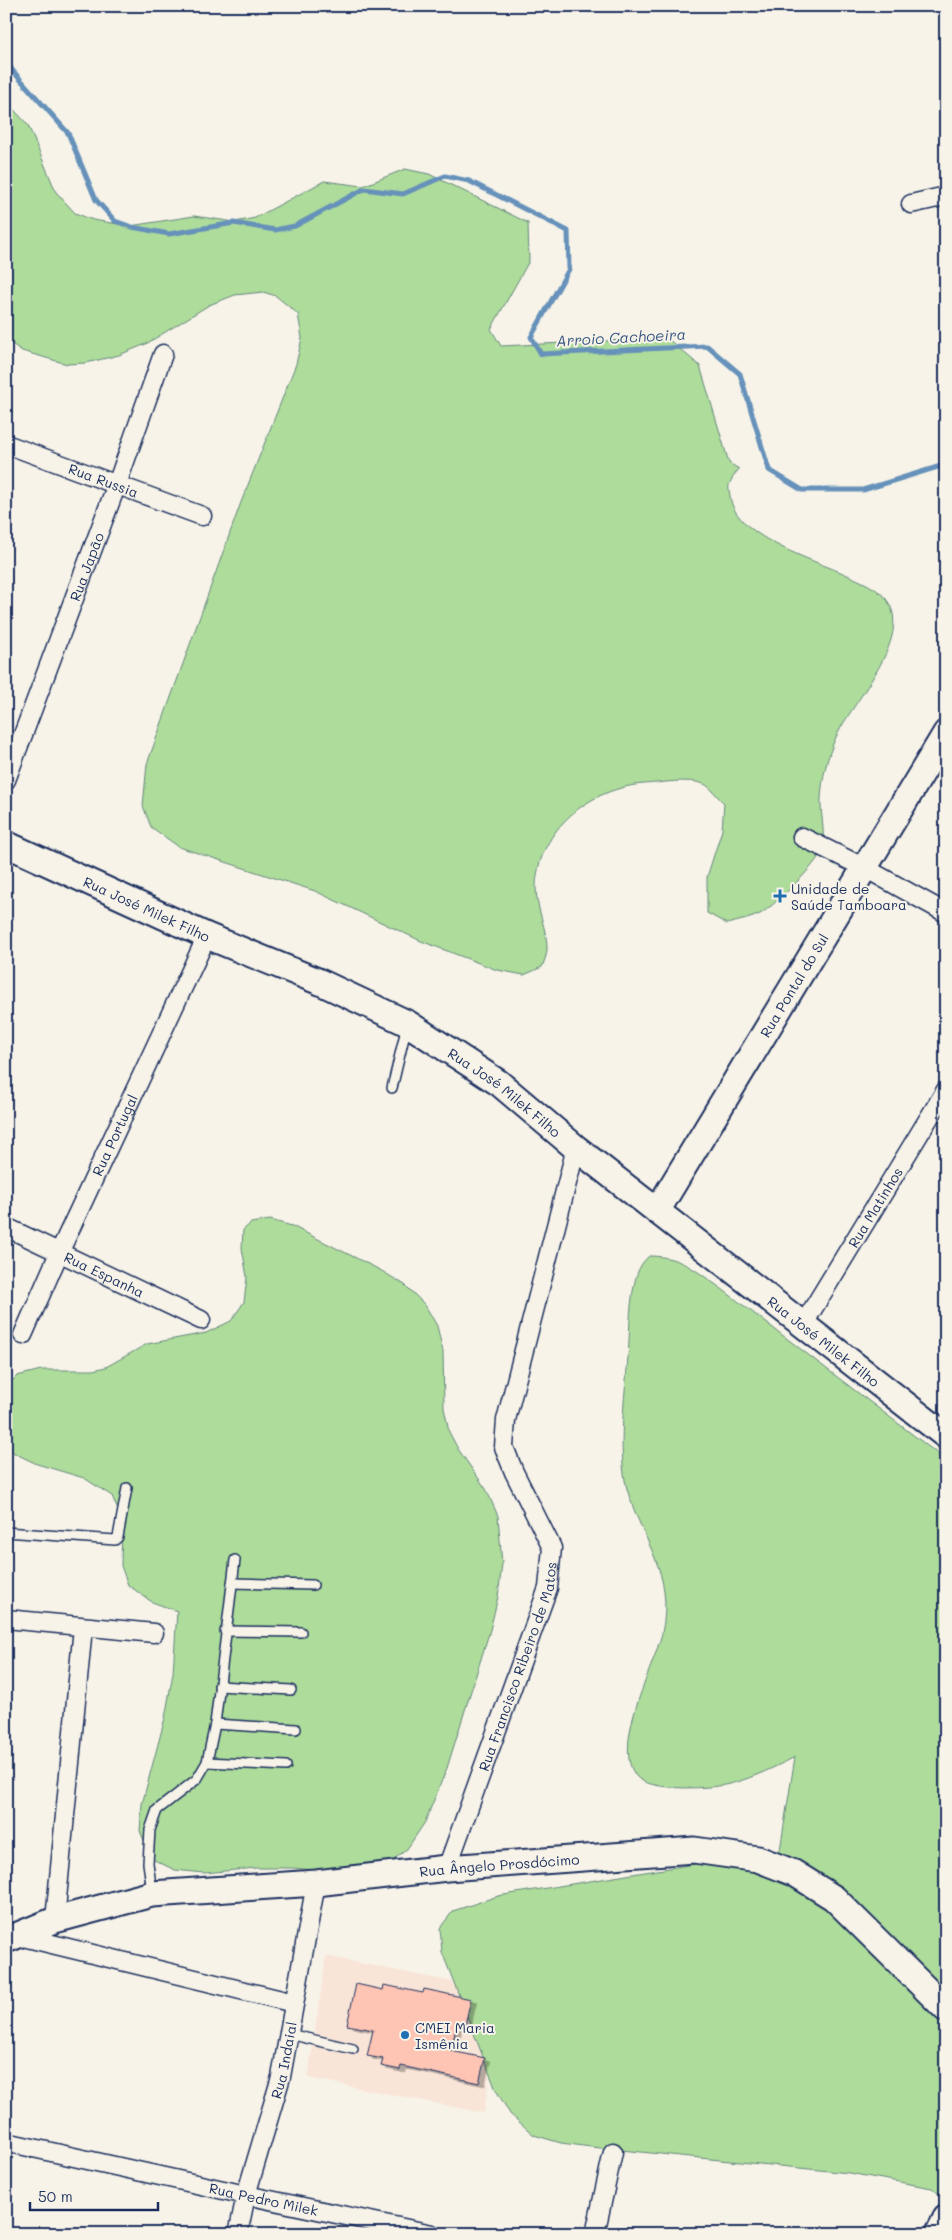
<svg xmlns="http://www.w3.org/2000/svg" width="952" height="2240" viewBox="0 0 952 2240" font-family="Mali,sans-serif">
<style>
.built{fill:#f9e5d8}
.green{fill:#aedc9b;stroke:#64867c}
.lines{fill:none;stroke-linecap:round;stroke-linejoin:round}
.stream{stroke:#6691ba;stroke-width:5}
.building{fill:#fec4b4;stroke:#1b2f5e;filter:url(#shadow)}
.lane-casing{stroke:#1b2f5e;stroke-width:12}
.street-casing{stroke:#1b2f5e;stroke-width:21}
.secondary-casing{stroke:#1b2f5e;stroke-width:29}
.lane{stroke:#f7f3e8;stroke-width:9}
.street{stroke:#f7f3e8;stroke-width:18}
.secondary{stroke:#f7f3e8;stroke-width:25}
.poi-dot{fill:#1f6fb2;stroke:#f7f3e8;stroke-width:2}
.labels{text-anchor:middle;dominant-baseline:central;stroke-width:4;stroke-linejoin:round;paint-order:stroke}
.street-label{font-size:14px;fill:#1b2f5e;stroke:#f7f3e8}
.poi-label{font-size:14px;fill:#1b2f5e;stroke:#f7f3e8;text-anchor:start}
.water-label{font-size:15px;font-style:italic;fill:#3a5884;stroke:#f7f3e8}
</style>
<defs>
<filter id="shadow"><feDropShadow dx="5.5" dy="3" stdDeviation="0" flood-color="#0004"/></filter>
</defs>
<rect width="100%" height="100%" fill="#f7f3e8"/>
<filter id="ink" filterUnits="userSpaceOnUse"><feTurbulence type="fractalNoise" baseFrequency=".02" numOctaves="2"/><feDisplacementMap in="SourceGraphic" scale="10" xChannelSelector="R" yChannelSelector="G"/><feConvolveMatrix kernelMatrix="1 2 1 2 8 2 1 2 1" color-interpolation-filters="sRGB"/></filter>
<g filter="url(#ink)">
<path class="built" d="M326 1956 501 1992 484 2113 308 2078Z"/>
<g class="green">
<path d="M6 101 28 125 56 192 75 213 93 220 130 226 194 216 235 222 255 218 324 181 363 186 405 169 429 174 528 223 529 261 491 329 501 346 667 338 700 366 729 463 739 469C736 473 731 479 729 485 728 488 730 493 730 496 735 539 819 561 854 578 867 584 883 591 890 605 909 643 851 704 836 737 827 758 822 777 821 799 820 816 828 840 819 856 811 870 774 906 760 914 750 919 738 921 727 924L707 913V877L722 830 724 803C718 798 711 787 704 784 689 778 660 783 644 784 590 788 539 829 536 885 535 906 548 931 547 949 547 955 544 962 542 967L524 975 497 970 421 941 315 891 179 847 151 827 143 806 147 764 240 505 296 364 302 338 298 314 276 296 263 292 235 295 209 305 146 344 119 355 86 363 67 364 22 351 6 340Z"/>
<path d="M270 1220 292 1226 380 1270 405 1285 425 1305 437 1326 443 1351 444 1408 449 1432 458 1449 486 1489 498 1516 502 1564 498 1597 490 1630 447 1768 425 1822 407 1849 385 1867 336 1872 292 1868H256L204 1873 175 1870 152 1859 140 1831 142 1804 165 1718 173 1673 177 1611 152 1602 128 1585 121 1566 122 1520 112 1496 84 1478 37 1464 14 1453 6 1444V1387L17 1376 41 1370H93L106 1367 147 1344 206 1333 231 1321 244 1302 247 1277 242 1248 243 1230 251 1223Z"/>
<path d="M649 1256C681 1256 696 1271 722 1289L946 1460V2200L932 2188 849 2173 591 2147 561 2143 534 2135 510 2114 496 2090 442 1952 440 1928 453 1911 498 1896 780 1850 795 1757C775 1767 755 1777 733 1783 714 1789 651 1792 637 1777 610 1747 654 1667 662 1633 675 1572 642 1542 627 1489 617 1452 625 1396 628 1357 630 1334 629 1309 634 1286 636 1274 640 1264 649 1256Z"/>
</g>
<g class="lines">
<path class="stream" d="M6 59 12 70 68 133 96 200 115 221 132 227 169 234 234 223 275 230 295 226 364 189 403 194 445 176 469 181 568 231 569 269 531 337 541 354 707 346 740 374 769 470 802 490H863L941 466 946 467"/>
</g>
<path class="building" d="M356 1984 383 1990 384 1985 423 1993 424 1989 471 1999 465 2025 457 2023 451 2051 485 2058 479 2083 401 2066 400 2070 381 2066 383 2059 367 2056 373 2030 347 2025Z"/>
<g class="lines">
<g class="lane-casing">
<g id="lane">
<path d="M392 1088 407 1025"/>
<path d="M6 1532 115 1540 118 1537 127 1488"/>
<path d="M232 1583 313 1585"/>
<path d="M225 1631 301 1632"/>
<path d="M219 1686 291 1690"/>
<path d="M215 1724 296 1729"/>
<path d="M207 1762 286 1766"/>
<path d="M152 1892 148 1863 150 1830 157 1810 197 1779 207 1762 215 1724 235 1560"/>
<path d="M289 2034 353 2049"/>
</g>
</g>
<g class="street-casing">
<g id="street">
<path d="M911 204 946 196"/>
<path id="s1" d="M6 444 202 516"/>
<path id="s2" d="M6 780 117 484 163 354"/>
<path d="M802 837 865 868 946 913"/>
<path id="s3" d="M6 1227 201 1320"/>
<path id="s4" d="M803 1325 946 1090"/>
<path id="s5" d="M23 1335 59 1253 207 936"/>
<path d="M6 1619 154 1633"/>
<path id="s6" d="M447 1868 548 1588 552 1548 514 1472 504 1447 506 1420 576 1148"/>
<path d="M55 1920 83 1627"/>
<path d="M19 1936 294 2003"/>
<path id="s7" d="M6 2142 246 2195 432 2234"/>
<path id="s8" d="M238 2234 246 2195 281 2077 316 1883"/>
<path d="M595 2234 613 2152"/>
</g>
</g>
<g class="secondary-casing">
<g id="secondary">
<path id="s9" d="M6 844 207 936 320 982 407 1023 499 1083 576 1148 946 1436"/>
<path id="s10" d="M657 1211 946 733"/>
<path id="s11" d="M6 1940 55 1920 152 1894 316 1883 447 1868 694 1850 758 1859 794 1873 834 1898 946 2009"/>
<path d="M938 2234 946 2218"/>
</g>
</g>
<use href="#lane" class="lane"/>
<use href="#street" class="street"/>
<use href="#secondary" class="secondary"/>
</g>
</g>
<g class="poi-dot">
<path d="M777.5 888.5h5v5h5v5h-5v5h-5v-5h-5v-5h5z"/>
<circle cx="405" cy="2035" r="5"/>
</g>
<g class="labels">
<g class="street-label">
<text stroke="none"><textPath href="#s1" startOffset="104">Rua Russia</textPath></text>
<text stroke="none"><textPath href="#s2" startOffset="228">Rua Japão</textPath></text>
<text stroke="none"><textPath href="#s9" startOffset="155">Rua José Milek Filho</textPath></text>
<text stroke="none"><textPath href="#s10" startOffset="264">Rua Pontal do Sul</textPath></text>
<text stroke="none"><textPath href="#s9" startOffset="559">Rua José Milek Filho</textPath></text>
<text stroke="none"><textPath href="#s5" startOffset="220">Rua Portugal</textPath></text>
<text stroke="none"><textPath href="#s4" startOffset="138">Rua Matinhos</textPath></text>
<text stroke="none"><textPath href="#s3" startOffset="109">Rua Espanha</textPath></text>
<text stroke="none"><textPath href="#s9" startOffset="964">Rua José Milek Filho</textPath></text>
<text stroke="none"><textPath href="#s6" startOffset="214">Rua Francisco Ribeiro de Matos</textPath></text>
<text stroke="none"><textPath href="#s11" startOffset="502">Rua Ângelo Prosdócimo</textPath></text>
<text stroke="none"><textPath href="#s8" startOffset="180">Rua Indaial</textPath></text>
<text stroke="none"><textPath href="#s7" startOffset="264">Rua Pedro Milek</textPath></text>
</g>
<g class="poi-label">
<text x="791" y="888">Unidade de<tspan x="791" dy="16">Saúde Tamboara</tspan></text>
<text x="415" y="2027">CMEI Maria<tspan x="415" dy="16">Ismênia</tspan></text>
</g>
<g class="water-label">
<text transform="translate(621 337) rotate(-3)">Arroio Cachoeira</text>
</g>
</g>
<rect width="952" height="2240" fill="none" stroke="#f7f3e8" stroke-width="25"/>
<rect x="12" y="12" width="927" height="2215" fill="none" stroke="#1b2f5e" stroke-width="2" filter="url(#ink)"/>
<path d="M30 2202v8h128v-8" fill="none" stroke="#1b2f5e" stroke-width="2.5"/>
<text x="38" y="2202" font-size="15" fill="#1b2f5e" stroke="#f7f3e8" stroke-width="4" paint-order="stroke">50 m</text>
</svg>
